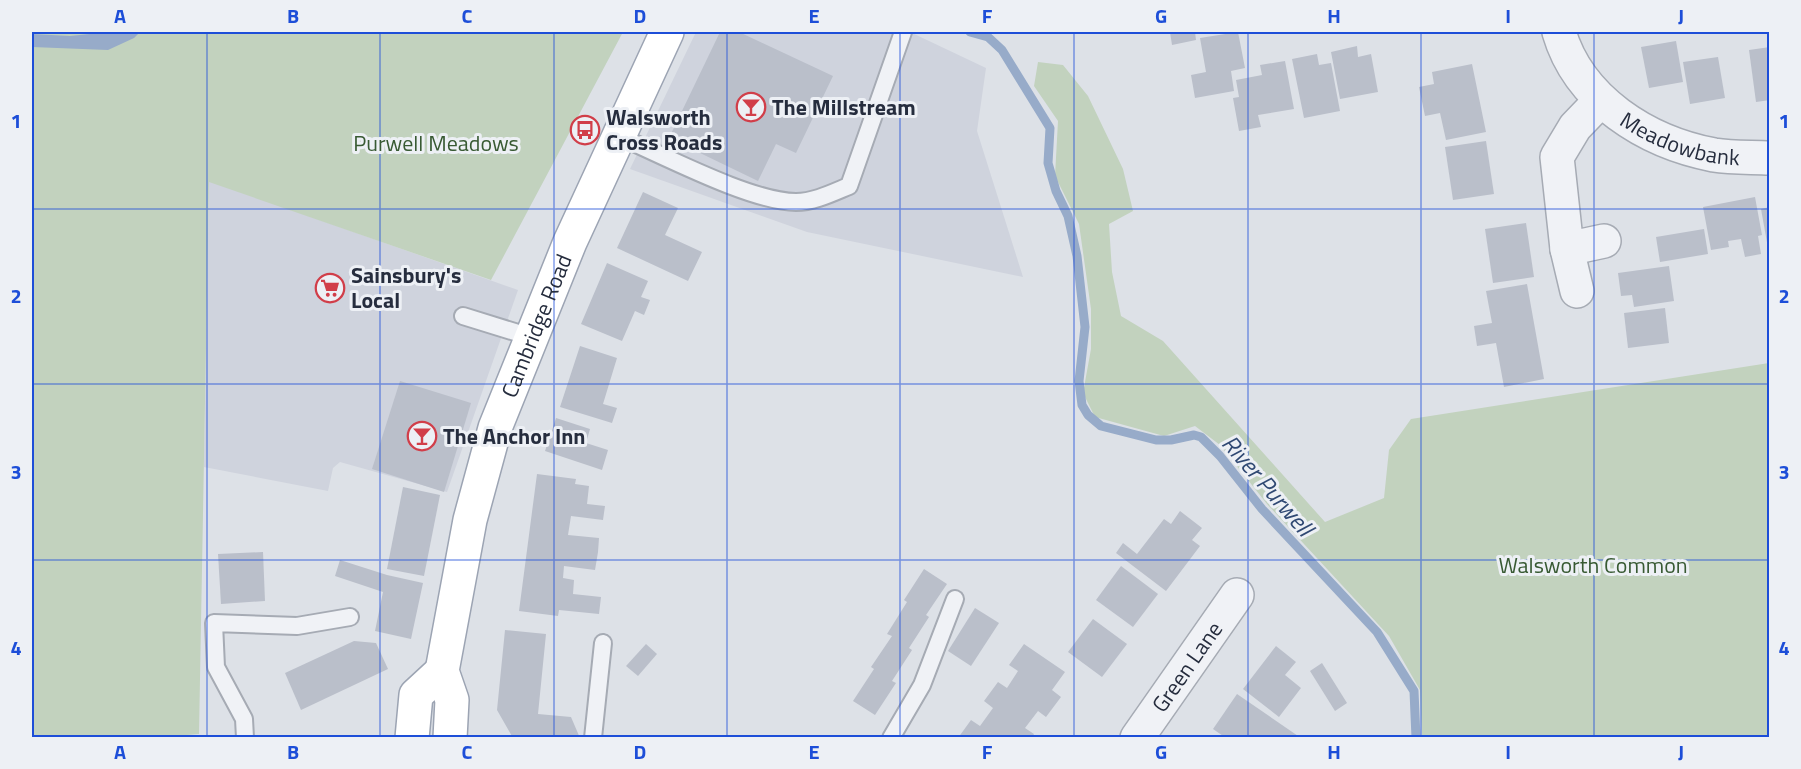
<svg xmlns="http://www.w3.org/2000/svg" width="1801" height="769" viewBox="0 0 1801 769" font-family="'Titillium Web',sans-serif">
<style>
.built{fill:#cfd3dd}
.green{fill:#c2d2be}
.water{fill:#97abc9}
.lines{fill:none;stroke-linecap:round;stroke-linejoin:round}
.stream{stroke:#97abc9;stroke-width:9}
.building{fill:#babfca}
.lane-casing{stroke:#a6abb4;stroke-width:20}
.street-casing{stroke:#a6abb4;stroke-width:36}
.primary-casing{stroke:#9ca4b3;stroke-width:36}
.lane{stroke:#f0f2f6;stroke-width:16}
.street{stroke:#f0f2f6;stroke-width:33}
.primary{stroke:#fff;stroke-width:33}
.grid{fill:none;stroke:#1d4ed8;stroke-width:1.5;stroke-opacity:0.55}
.labels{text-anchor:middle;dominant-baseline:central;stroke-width:6;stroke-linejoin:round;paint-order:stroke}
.poi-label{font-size:22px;font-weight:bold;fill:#262d3e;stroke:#edf0f5;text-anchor:start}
.street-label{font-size:22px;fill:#262d3e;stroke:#edf0f5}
.park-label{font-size:22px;fill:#385a33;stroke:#edf0f5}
.water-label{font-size:24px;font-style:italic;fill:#304973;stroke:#edf0f5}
.neatline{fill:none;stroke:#1d4ed8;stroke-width:2}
.grid-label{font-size:20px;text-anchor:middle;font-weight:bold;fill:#1d4ed8}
</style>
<rect width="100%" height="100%" fill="#dde1e7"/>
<g class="built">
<path d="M696 32H910L986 68 977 131 1023 277 807 232 630 169Z"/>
<path d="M209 181 518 290 447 492 340 462 333 468 328 491 204 467Z"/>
</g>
<g class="green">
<path d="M32 32H623L491 280 209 182 199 734 152 738 32 737Z"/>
<path d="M1038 62 1063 65 1088 96 1123 169 1133 211 1109 224 1112 272 1121 316 1163 341 1325 522 1384 498 1389 450 1411 419 1769 363V737H1422L1420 690 1389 636 1267 504 1220 445 1195 426 1164 436 1095 417 1083 393 1091 349V309L1079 224 1055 176 1058 121 1034 86Z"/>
</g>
<path class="water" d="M109 32H140L134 38 108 50 32 47V34L70 36Z"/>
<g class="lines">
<path class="stream" d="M970 32 988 37 1002 50 1050 128 1048 163 1056 191 1068 216 1077 256 1085 327 1079 381 1082 405 1088 415 1101 426 1156 440H1171L1194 435 1201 437 1220 456 1262 509 1377 632 1414 691 1416 738"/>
</g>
<g class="building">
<path d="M720 32H739L833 76 796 153 776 144 758 181 669 138Z"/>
<path d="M1170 32H1195L1196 40 1172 45Z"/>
<path d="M1238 32 1245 68 1231 71 1234 91 1195 98 1191 75 1206 72 1200 38Z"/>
<path d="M1676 41 1683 82 1649 88 1641 47Z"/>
<path d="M1357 46 1358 57 1371 54 1378 92 1340 99 1331 52Z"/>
<path d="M1770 47V100L1756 102 1749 50Z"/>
<path d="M1317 54 1319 65 1331 63 1340 111 1304 118 1292 59Z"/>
<path d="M1718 57 1725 98 1690 104 1683 62Z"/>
<path d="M1285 61 1294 109 1258 115 1261 127 1239 131 1233 98 1239 97 1236 80 1262 75 1260 65Z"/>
<path d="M1472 64 1486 132 1446 140 1440 113 1425 116 1419 87 1434 84 1432 72Z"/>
<path d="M1486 141 1494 194 1453 200 1445 147Z"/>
<path d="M643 192 678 208 665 235 702 252 688 281 617 248Z"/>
<path d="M1755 197 1762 235 1758 236 1761 254 1745 257 1741 239 1728 241 1729 247 1711 250 1703 207Z"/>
<path d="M1770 207V248H1768L1761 209Z"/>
<path d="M1526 223 1534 277 1493 283 1485 229Z"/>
<path d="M1704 229 1708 254 1660 262 1656 237Z"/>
<path d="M607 263 648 281 641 297 650 300 644 315 635 311 622 341 581 324Z"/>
<path d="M1669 266 1674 301 1634 307 1632 295 1621 296 1618 273Z"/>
<path d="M1527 284 1544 379 1504 387 1496 343 1477 346 1474 326 1492 323 1486 291Z"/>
<path d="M1665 308 1669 343 1628 348 1624 313Z"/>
<path d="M580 346 617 358 603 404 617 408 612 423 560 407Z"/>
<path d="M400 381 471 403 444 492 372 469Z"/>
<path d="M556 418 590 429 586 443 608 450 602 470 545 451Z"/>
<path d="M537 474 576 479 575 484 589 486 587 504 605 506 603 520 571 516 568 535 599 538 598 552 595 570 564 566 563 578 574 580 573 594 601 597 599 614 559 610 558 616 519 611Z"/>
<path d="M403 487 440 495 424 576 387 569Z"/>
<path d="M1180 511 1202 528 1192 540 1200 546 1166 591 1116 553 1123 543 1137 554 1164 519 1171 524Z"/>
<path d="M263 552 265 601 221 604 218 554Z"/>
<path d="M340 560 387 575 423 583 411 639 375 631 383 592 335 576Z"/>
<path d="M1121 566 1158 594 1133 627 1096 600Z"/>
<path d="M924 569 947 584 926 615 929 617 909 648 912 650 892 681 896 683 875 715 853 701 874 669 871 667 892 636 887 634 907 602 904 600Z"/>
<path d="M975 608 999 623 971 666 948 651Z"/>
<path d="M1093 619 1127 644 1102 677 1068 652Z"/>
<path d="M505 630 546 634 538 714 571 717 580 738H513L497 710Z"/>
<path d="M354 641 376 643 388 669 301 710 285 673Z"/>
<path d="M646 644 657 654 638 676 626 666Z"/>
<path d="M1024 644 1065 672 1052 690 1061 697 1046 717 1038 711 1025 728 1034 734 1032 738H958L971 720 980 726 993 708 984 701 998 682 1007 688 1018 671 1009 665Z"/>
<path d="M1276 646 1296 662 1285 675 1301 688 1279 717 1243 689Z"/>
<path d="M1322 663 1347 703 1335 711 1310 671Z"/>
<path d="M1237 694 1301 738H1226L1213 729Z"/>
</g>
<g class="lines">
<g class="lane-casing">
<g id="lane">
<path d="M618 136C663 155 751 202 796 202 814 202 832 193 849 186L903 32"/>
<path d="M463 316 531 337"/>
<path d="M245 738 244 719 216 667 214 623 297 626 350 617"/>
<path d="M593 738 603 643"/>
<path d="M891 738 922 685 955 599"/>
</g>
</g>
<g class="street-casing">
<g id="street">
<path id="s1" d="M1559 32C1579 100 1646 142 1714 155 1732 158 1751 157 1770 158"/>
<path d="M1567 249 1604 241"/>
<path d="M1577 291 1567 249 1557 157 1575 127 1600 101"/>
<path id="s2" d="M1137 738 1237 595"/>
</g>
</g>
<g class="primary-casing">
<g id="primary">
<path d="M412 738 416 695 442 671"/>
<path id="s3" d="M450 738 452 700 442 671 470 520 495 428 570 242 667 32"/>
</g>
</g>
<use href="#lane" class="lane"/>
<use href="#street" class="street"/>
<use href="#primary" class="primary"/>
</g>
<path class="grid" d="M207 32V738M380 32V738M554 32V738M727 32V738M900 32V738M1074 32V738M1248 32V738M1421 32V738M1594 32V738M32 209H1770M32 384H1770M32 560H1770"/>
<defs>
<g id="bar-ring" transform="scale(1.5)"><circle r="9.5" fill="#edf0f5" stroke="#d13e49" stroke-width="1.5"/><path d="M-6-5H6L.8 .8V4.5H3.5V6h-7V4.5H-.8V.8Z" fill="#d13e49"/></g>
<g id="bus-ring" transform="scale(1.5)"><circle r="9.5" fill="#edf0f5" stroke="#d13e49" stroke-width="1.5"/><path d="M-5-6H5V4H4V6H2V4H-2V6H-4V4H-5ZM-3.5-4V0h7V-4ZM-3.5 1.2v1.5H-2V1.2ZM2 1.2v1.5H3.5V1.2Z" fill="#d13e49"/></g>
<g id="supermarket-ring" transform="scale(1.5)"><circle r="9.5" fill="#edf0f5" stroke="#d13e49" stroke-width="1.5"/><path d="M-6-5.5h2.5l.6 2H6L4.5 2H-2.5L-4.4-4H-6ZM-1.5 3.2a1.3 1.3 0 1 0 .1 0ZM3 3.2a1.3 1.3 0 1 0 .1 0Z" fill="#d13e49"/></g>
</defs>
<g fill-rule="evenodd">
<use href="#bar-ring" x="751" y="107"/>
<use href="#bus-ring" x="585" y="130"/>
<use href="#supermarket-ring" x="330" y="288"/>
<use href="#bar-ring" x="422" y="436"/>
</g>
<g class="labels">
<g class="poi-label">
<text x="772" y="107">The Millstream</text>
<text x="606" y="117">Walsworth<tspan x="606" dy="25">Cross Roads</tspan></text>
<text x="351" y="275">Sainsbury's<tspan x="351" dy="25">Local</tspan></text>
<text x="443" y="436">The Anchor Inn</text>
</g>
<g class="street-label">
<text stroke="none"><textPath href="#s1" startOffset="171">Meadowbank</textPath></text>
<text stroke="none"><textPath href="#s3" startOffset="428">Cambridge Road</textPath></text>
<text stroke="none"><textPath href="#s2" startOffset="87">Green Lane</textPath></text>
</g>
<g class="park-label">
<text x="436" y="143">Purwell Meadows</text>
<text x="1593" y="565">Walsworth Common</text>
</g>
<g class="water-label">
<text transform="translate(1268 485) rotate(49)">River Purwell</text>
</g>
</g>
<rect width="1801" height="769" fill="none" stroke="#edf0f5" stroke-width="66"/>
<rect x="33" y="33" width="1735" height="703" class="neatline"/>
<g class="grid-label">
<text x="120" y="23">A</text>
<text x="293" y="23">B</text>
<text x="467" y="23">C</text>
<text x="640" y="23">D</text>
<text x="814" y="23">E</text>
<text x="987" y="23">F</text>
<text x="1161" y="23">G</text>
<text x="1334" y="23">H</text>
<text x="1508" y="23">I</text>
<text x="1681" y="23">J</text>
<text x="16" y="128">1</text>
<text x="1784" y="128">1</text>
<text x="16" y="303">2</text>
<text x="1784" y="303">2</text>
<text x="16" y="479">3</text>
<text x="1784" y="479">3</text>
<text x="16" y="655">4</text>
<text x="1784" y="655">4</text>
<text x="120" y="759">A</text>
<text x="293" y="759">B</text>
<text x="467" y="759">C</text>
<text x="640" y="759">D</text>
<text x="814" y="759">E</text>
<text x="987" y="759">F</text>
<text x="1161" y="759">G</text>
<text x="1334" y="759">H</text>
<text x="1508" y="759">I</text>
<text x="1681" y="759">J</text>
</g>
</svg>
